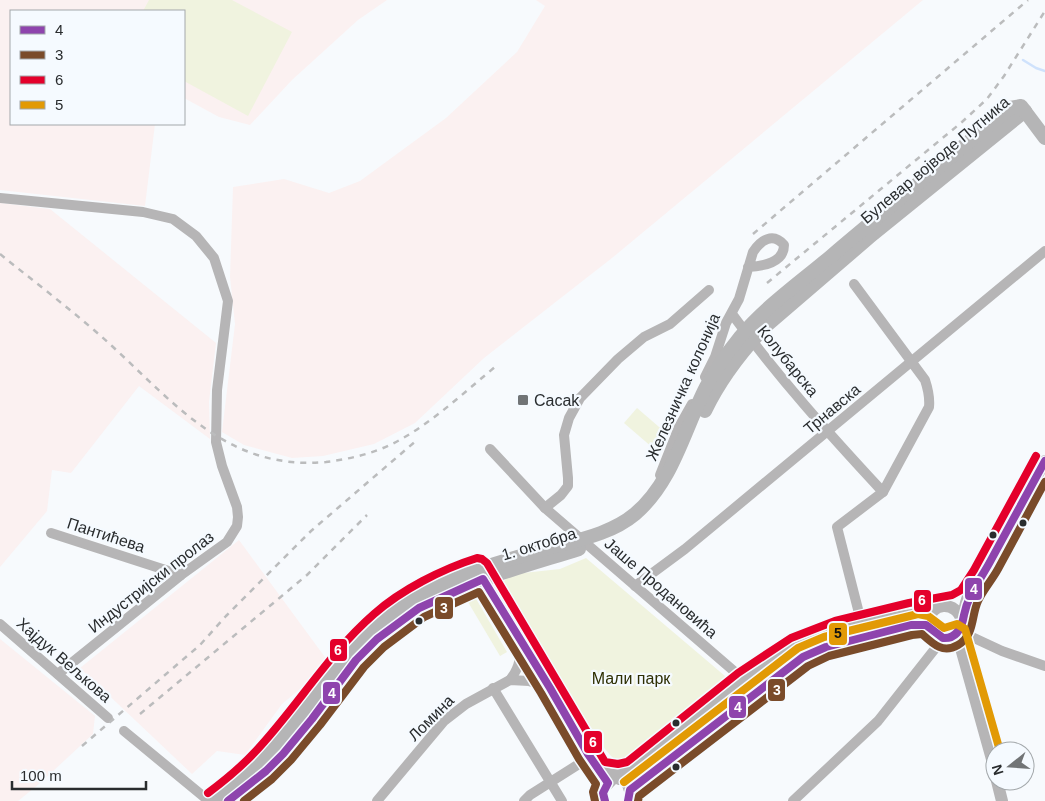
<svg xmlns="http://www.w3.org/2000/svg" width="1045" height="801" viewBox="0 0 1045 801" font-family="Helvetica,sans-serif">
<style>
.industrial{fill:#fbf1f1}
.green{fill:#f0f3df}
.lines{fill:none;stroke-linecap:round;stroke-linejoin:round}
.stream{stroke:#cfe2fc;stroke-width:2.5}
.minor{stroke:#b6b5b6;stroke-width:10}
.tertiary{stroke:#b6b5b6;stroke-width:12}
.secondary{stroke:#b5b5b6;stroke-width:14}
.rail{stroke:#bbbcbd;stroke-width:2.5;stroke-dasharray:6 6;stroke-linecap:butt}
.bus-1-casing{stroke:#f5faff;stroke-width:11}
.bus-2-casing{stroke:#f5faff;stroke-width:11}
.bus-3-casing{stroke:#f5faff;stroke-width:11}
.bus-4-casing{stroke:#f5faff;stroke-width:11}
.bus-1{stroke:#8e44ad;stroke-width:8}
.bus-2{stroke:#7a4b2a;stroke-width:8}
.bus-3{stroke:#e4002b;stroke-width:8}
.bus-4{stroke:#e29a05;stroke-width:8}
.poi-dot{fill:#717476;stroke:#f5faff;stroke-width:2}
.bus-dot{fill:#292c2e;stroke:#f5faff;stroke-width:2}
.labels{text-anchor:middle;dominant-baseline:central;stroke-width:4.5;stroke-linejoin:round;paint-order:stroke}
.street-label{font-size:16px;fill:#292c2e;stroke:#f5faff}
.poi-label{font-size:16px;fill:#292c2e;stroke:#f5faff;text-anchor:start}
.park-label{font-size:16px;fill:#2e2f04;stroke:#f5faff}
.line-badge{stroke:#f5faff;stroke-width:2}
.badge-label{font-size:14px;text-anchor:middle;font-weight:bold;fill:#fff}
.pale-badge-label{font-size:14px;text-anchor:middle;font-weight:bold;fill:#111}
</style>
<rect width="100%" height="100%" fill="#f7fafd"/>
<g class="industrial">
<path d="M0 0H387L358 20 292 80 250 125 219 117 184 98V11H11V124H155L145 206 0 190Z"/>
<path d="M536 0H923L612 258 484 358 415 423 374 444 323 456 292 458 244 445 222 432 235 324 230 277 233 187 284 179 329 193 360 181 446 118 517 52 545 6Z"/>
<path d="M0 203 50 209 216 343 209 402 210 439 139 386 71 473 52 470 47 511 0 567Z"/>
<path d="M239 540 330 664 282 704 245 755 217 751 192 774 80 668Z"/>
<path d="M0 639 95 716 93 734 39 784 18 801H0Z"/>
</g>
<g class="green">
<path d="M149 0H232L292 32 248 116 184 81V11H143Z"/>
<path d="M637 408 666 433 653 448 624 423Z"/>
<path d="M586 558 725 676 723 683 623 762C615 762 610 755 605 749L544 654 502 584 508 576 514 574 560 569Z"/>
<path d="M475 597 507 652 500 656 468 602Z"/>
</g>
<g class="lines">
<path class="stream" d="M1023 60 1036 68 1045 71"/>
<g class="minor">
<path d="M0 198 143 212 173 219 196 236 214 258 228 301 217 390 216 442 222 466 237 507 238 517 237 526 227 542 181 575 58 674"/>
<path d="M854 284 925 380C928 389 930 397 929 407L883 492 837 527 862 625"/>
<path d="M732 314C778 377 830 435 883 492"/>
<path d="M705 377 715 357 726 323 739 299 753 252C761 240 773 232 784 245 784 263 763 266 748 267"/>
<path d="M490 449 545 508 735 672 755 692"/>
<path d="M660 475 679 427 692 404"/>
<path d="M545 508 561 495 568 486V478L564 435 569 418 580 398 618 359 644 337 670 324 709 290"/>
<path d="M51 533 181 575"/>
<path d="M481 575 550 688 588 754 608 783"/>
<path d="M635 586 685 549 1045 251"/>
<path d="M0 624 108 718"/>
<path d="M959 631 1002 651 1045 666"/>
<path d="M510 680C520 667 522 656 518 640"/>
<path d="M493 688 562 801"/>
<path d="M124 731 209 801"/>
<path d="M599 771 613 774 628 772"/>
<path d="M619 780C651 756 683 730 714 704 743 681 772 658 806 642 846 624 892 617 935 610"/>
<path d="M627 785 630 794 628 801"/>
<path d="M630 790 778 675 803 657 826 647 911 625 922 624 931 628"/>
<path d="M377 801 444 721 466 704 510 680 529 681 550 688"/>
<path d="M524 801 530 795 590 757"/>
<path d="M605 801 603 796 604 789 612 781"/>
<path d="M793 801 878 721 934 650 936 646 937 636"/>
</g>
<g class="tertiary">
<path d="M962 621C957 600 929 602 929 622 930 636 947 643 957 633 964 626 963 607 968 597 973 587 981 578 986 568 1006 533 1025 497 1045 461"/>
<path d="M957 634 995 770"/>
<path d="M997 781 1002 801"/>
</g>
<g class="secondary">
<path d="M705 411C720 380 742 351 766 326L873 234 1025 111"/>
<path d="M250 783C295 748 320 701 357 659 413 594 500 574 579 549"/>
<path d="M214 801C284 755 318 675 381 621 429 580 489 565 549 548 578 540 611 534 635 514 673 482 684 430 706 387 715 370 728 352 740 337 765 307 799 283 830 257 889 207 950 157 1010 108L1021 106 1045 138"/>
</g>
<g class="rail">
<path d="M753 234 1028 0"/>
<path d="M0 254C37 284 77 314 112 346 176 405 229 471 326 462 349 459 372 454 392 444 430 425 462 394 495 367"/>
<path d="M767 283 962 122 987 99 1004 76 1045 11"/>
<path d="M140 714 307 575 367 515"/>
<path d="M82 746 200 645 226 616 311 531 417 440"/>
</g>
<g class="bus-1-casing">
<g id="bus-1">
<path d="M228 801 266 771 283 754 312 719 356 660 377 639 419 608 483 579 550 688 588 754 608 783 603 793 605 801"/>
<path d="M628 801 630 790 803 657 826 647 911 625H926L943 638C957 639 962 627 964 615 968 594 981 579 991 560 1009 527 1027 494 1045 461"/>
</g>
</g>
<g class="bus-2-casing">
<g id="bus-2">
<path d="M244 801 272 779 291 760 320 725 364 667 384 647 424 617 479 592 541 693 579 759 596 784 593 792 595 801"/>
<path d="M638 801 639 796 808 666 829 656 912 635 922 634C933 644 943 654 958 645 975 635 971 616 978 601 983 590 992 580 998 569 1014 540 1029 511 1045 482"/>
</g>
</g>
<g class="bus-3-casing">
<path id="bus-3" d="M208 793C224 781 240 768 254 753 296 709 327 655 374 614 401 590 442 569 477 558L482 559 487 563 605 762 618 764 627 762 738 673 791 638 835 621 909 603 952 595 961 590 974 570 1036 456"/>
</g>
<g class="bus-4-casing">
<path id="bus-4" d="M624 782 798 648 824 637 918 614 928 616 944 628 957 624 965 629 1000 751"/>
</g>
<use href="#bus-1" class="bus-1"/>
<use href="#bus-2" class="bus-2"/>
<use href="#bus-3" class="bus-3"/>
<use href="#bus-4" class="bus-4"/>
</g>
<rect class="poi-dot" x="517" y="394" width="12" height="12" rx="2.5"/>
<g class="bus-dot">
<circle cx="1023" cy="523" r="4.5"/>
<circle cx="993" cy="535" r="4.5"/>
<circle cx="419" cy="621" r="4.5"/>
<circle cx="676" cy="723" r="4.5"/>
<circle cx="676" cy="767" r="4.5"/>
</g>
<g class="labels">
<g class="street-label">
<text transform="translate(935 160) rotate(-40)">Булевар војводе Путника</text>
<text transform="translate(788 361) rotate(51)">Колубарска</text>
<text transform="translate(683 387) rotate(-66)">Железничка колонија</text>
<text transform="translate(832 409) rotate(-40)">Трнавска</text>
<text transform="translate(106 535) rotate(18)">Пантићева</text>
<text transform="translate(539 544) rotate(-17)">1. октобра</text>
<text transform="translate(151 582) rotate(-38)">Индустријски пролаз</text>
<text transform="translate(661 588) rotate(41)">Јаше Продановића</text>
<text transform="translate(64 660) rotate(41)">Хајдук Вељкова</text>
<text transform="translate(431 718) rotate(-45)">Ломина</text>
</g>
<g class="poi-label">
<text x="534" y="400">Cacak</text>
</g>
<g class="park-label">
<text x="631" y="678">Мали парк</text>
</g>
</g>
<g class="line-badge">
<rect x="964" y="577" width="19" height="24" rx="5" fill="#8e44ad"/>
<rect x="913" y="589" width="19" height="24" rx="5" fill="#e4002b"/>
<rect x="434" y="596" width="20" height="24" rx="5" fill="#7a4b2a"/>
<rect x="828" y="622" width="20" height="24" rx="5" fill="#e29a05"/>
<rect x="329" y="638" width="19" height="24" rx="5" fill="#e4002b"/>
<rect x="767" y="678" width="19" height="24" rx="5" fill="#7a4b2a"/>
<rect x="322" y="681" width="19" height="24" rx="5" fill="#8e44ad"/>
<rect x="728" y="695" width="19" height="24" rx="5" fill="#8e44ad"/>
<rect x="583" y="730" width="20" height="24" rx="5" fill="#e4002b"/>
</g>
<g class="badge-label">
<text x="974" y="594">4</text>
<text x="922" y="605">6</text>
<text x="444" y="613">3</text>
<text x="338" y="655">6</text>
<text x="777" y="695">3</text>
<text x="332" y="698">4</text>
<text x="738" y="712">4</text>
<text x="593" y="747">6</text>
</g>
<g class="pale-badge-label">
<text x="838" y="638">5</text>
</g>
<rect x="10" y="10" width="175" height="115" fill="#f5faff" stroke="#a3a8ab"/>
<rect x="20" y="26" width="25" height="8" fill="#8e44ad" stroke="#a3a8ab"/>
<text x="55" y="35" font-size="15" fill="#292c2e">4</text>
<rect x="20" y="51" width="25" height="8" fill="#7a4b2a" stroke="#a3a8ab"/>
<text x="55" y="60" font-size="15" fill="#292c2e">3</text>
<rect x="20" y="76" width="25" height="8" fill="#e4002b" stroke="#a3a8ab"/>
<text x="55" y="85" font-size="15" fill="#292c2e">6</text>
<rect x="20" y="101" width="25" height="8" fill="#e29a05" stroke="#a3a8ab"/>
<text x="55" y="110" font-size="15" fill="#292c2e">5</text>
<g transform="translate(1010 766) rotate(253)"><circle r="24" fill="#f5faff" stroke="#a3a8ab"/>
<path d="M0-4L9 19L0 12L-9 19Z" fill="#717476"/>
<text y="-8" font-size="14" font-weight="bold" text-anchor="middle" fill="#292c2e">N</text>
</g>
<path d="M12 781v8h134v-8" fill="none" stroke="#292c2e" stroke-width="2.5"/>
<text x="20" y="781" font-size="15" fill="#292c2e" stroke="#f5faff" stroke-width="4" paint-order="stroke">100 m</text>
</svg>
